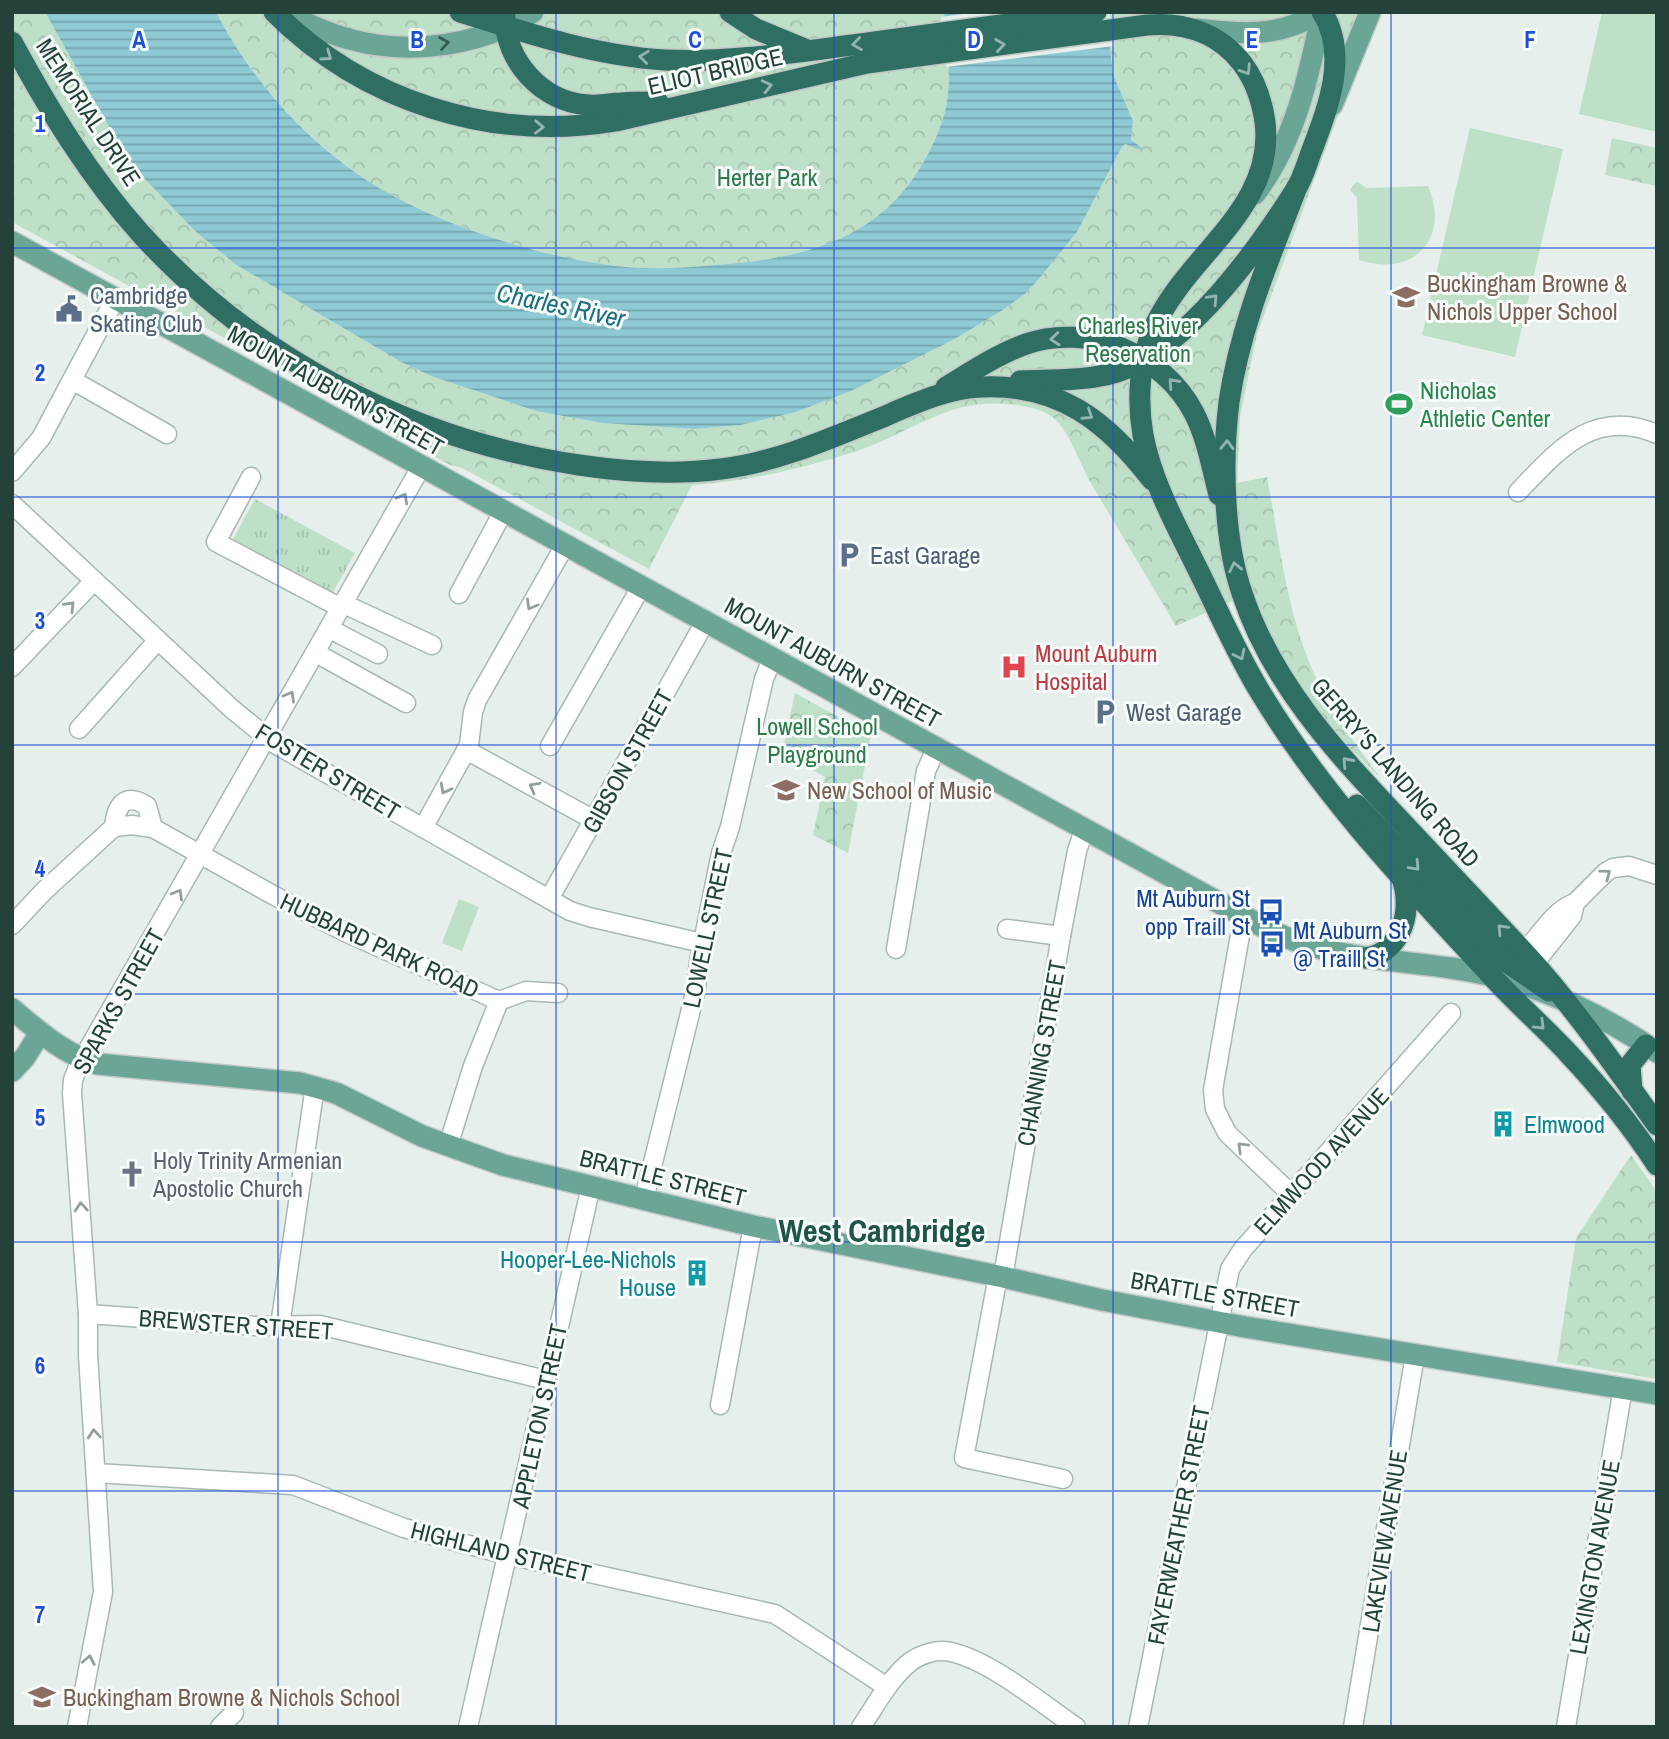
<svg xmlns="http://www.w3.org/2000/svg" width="1669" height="1739" viewBox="0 0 1669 1739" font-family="'Archivo Narrow',sans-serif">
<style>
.grass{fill:url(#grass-tufts)}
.forest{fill:url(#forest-crowns)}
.pitch{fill:#bfe0c8}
.water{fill:url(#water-rules)}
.pier{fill:#e6efeb}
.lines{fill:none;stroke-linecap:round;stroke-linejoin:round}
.minor-casing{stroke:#a8b8b2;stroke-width:21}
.major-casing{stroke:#c2cac8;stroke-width:24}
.highway-casing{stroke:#c2cac8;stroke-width:24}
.minor{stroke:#fff;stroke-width:18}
.major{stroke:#6aa596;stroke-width:21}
.highway{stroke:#2f6f62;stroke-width:21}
.oneway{stroke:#365b51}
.oneway2{stroke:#93b5ae}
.oneway3{stroke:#92a09c}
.grid{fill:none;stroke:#1d4ed8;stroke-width:2;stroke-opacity:0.55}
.labels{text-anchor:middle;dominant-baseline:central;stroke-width:6;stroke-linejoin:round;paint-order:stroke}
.street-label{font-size:24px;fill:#24423a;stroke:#f7fbf9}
.park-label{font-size:24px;fill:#2d7a4b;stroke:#f7fbf9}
.education-label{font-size:24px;fill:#785e54;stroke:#f7fbf9;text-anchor:start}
.service-label{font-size:24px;fill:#4e5e75;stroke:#f7fbf9;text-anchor:start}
.leisure-label{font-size:24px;fill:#27864d;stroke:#f7fbf9;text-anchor:start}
.health-label{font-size:24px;fill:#be3a42;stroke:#f7fbf9;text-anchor:start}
.transit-label{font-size:24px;fill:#164399;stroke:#f7fbf9;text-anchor:end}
.culture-label{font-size:24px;fill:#0d838f;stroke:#f7fbf9;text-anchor:start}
.worship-label{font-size:24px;fill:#5b616d;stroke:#f7fbf9;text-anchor:start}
.water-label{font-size:26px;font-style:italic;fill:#1c6f80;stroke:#f7fbf9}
.district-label{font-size:32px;font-weight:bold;fill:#1f5548;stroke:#f7fbf9}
.grid-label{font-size:23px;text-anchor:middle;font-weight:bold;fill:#1d4ed8;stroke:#f7fbf9;stroke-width:6;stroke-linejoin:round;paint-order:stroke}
</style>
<defs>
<pattern id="grass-tufts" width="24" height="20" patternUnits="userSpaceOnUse" patternTransform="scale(1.75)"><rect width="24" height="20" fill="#bfe0c8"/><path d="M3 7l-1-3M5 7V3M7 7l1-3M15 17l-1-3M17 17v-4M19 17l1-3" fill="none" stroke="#a4c1ad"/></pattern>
<pattern id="forest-crowns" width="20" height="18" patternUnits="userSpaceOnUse" patternTransform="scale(1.75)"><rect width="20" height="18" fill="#bfe0c8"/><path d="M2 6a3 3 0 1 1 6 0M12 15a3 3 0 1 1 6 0" fill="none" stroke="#a4c1ad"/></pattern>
<pattern id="water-rules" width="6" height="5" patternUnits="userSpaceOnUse" patternTransform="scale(1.75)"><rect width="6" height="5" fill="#8ec9d4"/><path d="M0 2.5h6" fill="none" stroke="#74a5ad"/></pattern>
</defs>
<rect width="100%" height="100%" fill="#e6efeb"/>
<path class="grass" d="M255 499 355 553 332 594 233 539Z"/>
<g class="forest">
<path d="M12 12H45L112 132 138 172 195 231 235 264 401 362 431 376 536 411 602 423 694 429 741 425 796 412 851 391 953 340 1003 310 1025 294 1038 280 1077 232 1122 147 1125 144 1141 147 1131 140 1133 121 1113 74 1106 12H1382L1349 86 1257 334 1240 417 1237 483 1267 477C1280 545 1287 617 1317 680 1333 716 1358 747 1381 779L1324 721 1293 683 1250 593 1176 626C1147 577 1118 529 1089 480 1079 461 1071 436 1056 420 1047 411 1034 408 1022 406 951 394 919 430 857 451 803 468 748 482 692 485L649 569 462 468 450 465 386 431 382 424 12 222Z"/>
<path d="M216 12H944C948 42 951 72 947 102 944 120 937 136 929 152 885 239 807 258 716 265 683 268 650 270 616 266 538 256 448 228 381 189 313 148 252 82 216 12Z"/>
<path d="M1612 138 1657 148V186L1605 175Z"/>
<path d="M795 693 871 735 848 853 813 835 825 777 782 753Z"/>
<path d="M1631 1155 1657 1192V1379L1557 1362 1576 1238Z"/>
</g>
<g class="pitch">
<path d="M1602 12H1657V132L1579 114Z"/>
<path d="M1470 128 1563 149 1515 357 1422 335Z"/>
<path d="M1358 182 1366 188 1428 186C1451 239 1413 278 1359 260L1357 198 1350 190 1354 184Z"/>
<path d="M459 899 479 907 462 951 442 943Z"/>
</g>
<path class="water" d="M45 12H216C252 82 312 148 381 189 448 228 538 256 616 266 650 270 683 268 716 265 807 258 885 239 929 152 937 136 944 120 947 102 951 72 948 42 944 12H1106L1113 74 1133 121 1131 140 1141 147 1140 150 1125 144 1122 147 1077 232 1038 280 1025 294 1003 310 953 340 851 391 796 412 741 425 694 429 602 423 536 411 431 376 401 362 235 264 195 231 138 172 112 132Z"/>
<path class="pier" d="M977 12H1109L1114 46 946 67 941 17Z"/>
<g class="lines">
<g class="minor-casing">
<g id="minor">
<path d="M72 380 167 434"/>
<path d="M12 472 41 438 115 299"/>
<path d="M251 477 216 542 341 608"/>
<path d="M1518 492C1558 450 1594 407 1657 434"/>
<path d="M12 504 232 709 275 744 570 911 589 917 702 943"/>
<path d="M459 594 503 512"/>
<path d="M344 604 432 645"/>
<path d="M330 629 378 654"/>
<path d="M316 653 406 703"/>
<path d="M12 667 94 581"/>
<path d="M79 729 158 640"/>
<path d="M550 746 641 587"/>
<path d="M466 750 594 820"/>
<path d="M114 827C116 805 125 792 147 806L153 828"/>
<path d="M423 828 469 745 473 712 477 700 565 545"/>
<path d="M549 899 705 622"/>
<path d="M1246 918 1240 935 1213 1090 1215 1109 1227 1133 1291 1194"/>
<path d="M12 925 45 890 114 827 132 825 153 828 273 895 343 931 499 1001 473 1066 448 1146"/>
<path d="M1007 929 1061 936"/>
<path d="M896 949 926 771 936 749"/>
<path d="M1523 952C1540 937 1554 909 1575 903"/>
<path d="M1534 964 1572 916 1575 903 1606 872 1613 868 1629 866 1657 875"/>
<path d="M499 1001 526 991 558 993"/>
<path d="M644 1199 696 989 699 962 721 853 730 827 764 679 772 659"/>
<path d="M998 1276 964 1458 1063 1479"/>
<path d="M1003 1277 1061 936 1077 851 1084 830"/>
<path d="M88 1314 256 1326 320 1325 546 1380"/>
<path d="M280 1326 315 1086"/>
<path d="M720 1405 753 1226"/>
<path d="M96 1473 293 1485 404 1528 508 1555 775 1614 887 1687"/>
<path d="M77 1727 103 1592 88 1355V1314L72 1093 73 1080 78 1067 421 467"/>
<path d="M220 1727 234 1713"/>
<path d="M468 1727 591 1186"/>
<path d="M861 1727C876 1705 889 1679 910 1662 921 1654 937 1649 951 1652 991 1661 1041 1703 1076 1727"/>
<path d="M1138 1727 1230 1269 1243 1249 1451 1013"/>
<path d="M1353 1727 1415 1355"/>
<path d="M1566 1727 1623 1388"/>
</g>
</g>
<g class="major-casing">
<g id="major">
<path d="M284 12C305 23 326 33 349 39 408 56 482 46 533 12"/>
<path d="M1196 29C1244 34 1278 38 1322 12"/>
<path d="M1332 105 1370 12"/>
<path d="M1255 194C1295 141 1309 76 1322 12"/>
<path d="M12 242 1269 930C1327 958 1388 959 1451 968 1525 978 1595 1010 1657 1052"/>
<path d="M12 1009C38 1031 65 1055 98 1064L300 1083 336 1093 422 1136 503 1165 753 1226 1003 1277 1102 1300 1245 1327 1657 1394"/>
<path d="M12 1071 25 1057 40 1033"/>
</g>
</g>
<g class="highway-casing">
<g id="highway">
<path d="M274 12C364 102 492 142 616 121L867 63 1147 25C1183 22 1218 32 1242 63 1255 80 1262 101 1265 122 1276 210 1184 256 1153 330 1139 362 1137 401 1143 435 1153 487 1181 534 1203 580 1222 619 1239 658 1262 695 1324 797 1407 884 1488 972 1513 1000 1542 1025 1568 1053 1601 1088 1631 1125 1657 1165"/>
<path d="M460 12C526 33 596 56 665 60 730 63 797 52 860 44 939 33 1018 23 1096 12"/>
<path d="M730 12 756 29 807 50"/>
<path d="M505 14C504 61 542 102 588 105 599 106 610 103 621 103 633 102 646 102 658 102"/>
<path d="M12 42C49 110 89 176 141 234 255 359 411 440 579 465 626 472 674 475 721 469 778 462 831 438 883 417 913 404 948 388 981 387 1058 383 1107 421 1152 480"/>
<path d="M1297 187C1270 257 1240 326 1229 402 1222 459 1223 538 1242 593 1271 682 1335 751 1398 818 1439 862 1481 906 1522 950 1571 1003 1615 1066 1657 1125"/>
<path d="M1020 381C1061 379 1103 383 1140 362 1201 327 1258 249 1296 189 1303 178 1307 163 1312 150 1328 108 1349 54 1322 12"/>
<path d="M946 387C971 372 998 354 1026 344 1089 322 1164 355 1194 413 1207 438 1212 468 1219 495"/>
<path d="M1357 805 1504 960 1549 991"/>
<path d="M1365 958C1403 953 1414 907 1401 876"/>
<path d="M1632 1091 1630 1065 1646 1045"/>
</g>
</g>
<use href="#minor" class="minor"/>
<use href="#major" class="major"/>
<use href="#highway" class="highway"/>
</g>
<defs><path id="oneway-chevron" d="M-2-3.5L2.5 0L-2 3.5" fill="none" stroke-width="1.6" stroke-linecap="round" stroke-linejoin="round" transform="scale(1.75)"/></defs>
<use class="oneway" href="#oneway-chevron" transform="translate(444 43) rotate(-9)"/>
<g class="oneway2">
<use href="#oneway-chevron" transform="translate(857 44) rotate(172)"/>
<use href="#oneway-chevron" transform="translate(1000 45) rotate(-8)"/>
<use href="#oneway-chevron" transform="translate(327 56) rotate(35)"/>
<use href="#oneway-chevron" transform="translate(644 57) rotate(-173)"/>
<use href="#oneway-chevron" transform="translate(1246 70) rotate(57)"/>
<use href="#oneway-chevron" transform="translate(767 86) rotate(-13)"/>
<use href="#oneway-chevron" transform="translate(539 127) rotate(1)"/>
<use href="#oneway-chevron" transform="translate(1213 299) rotate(-47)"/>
<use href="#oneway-chevron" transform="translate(1055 339) rotate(175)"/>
<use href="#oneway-chevron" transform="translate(1173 383) rotate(-132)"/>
<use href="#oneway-chevron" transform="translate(1088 415) rotate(33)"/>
<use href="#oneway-chevron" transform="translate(1227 445) rotate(-89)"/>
<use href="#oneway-chevron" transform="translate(1235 567) rotate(-102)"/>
<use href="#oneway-chevron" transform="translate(1240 655) rotate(64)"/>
<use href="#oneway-chevron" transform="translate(1347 762) rotate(-132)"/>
<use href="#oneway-chevron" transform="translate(1415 866) rotate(47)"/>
<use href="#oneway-chevron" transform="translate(1502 929) rotate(-133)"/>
<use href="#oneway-chevron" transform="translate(1540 1025) rotate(45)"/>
</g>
<g class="oneway3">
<use href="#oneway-chevron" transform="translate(403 498) rotate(-61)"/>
<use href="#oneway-chevron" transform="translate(531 605) rotate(120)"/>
<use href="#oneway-chevron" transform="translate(70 606) rotate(-46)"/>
<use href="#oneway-chevron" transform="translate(290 696) rotate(-60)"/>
<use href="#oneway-chevron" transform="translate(534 787) rotate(-151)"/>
<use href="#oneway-chevron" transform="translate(445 789) rotate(118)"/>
<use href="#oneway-chevron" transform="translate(1606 874) rotate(-36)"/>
<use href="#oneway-chevron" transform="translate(178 894) rotate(-60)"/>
<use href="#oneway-chevron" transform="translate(1242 1147) rotate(-136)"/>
<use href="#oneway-chevron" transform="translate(81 1207) rotate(-94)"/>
<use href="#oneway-chevron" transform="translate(94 1434) rotate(-94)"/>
<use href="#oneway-chevron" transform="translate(89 1660) rotate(-79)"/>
</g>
<path class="grid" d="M278 12V1727M556 12V1727M834 12V1727M1113 12V1727M1391 12V1727M12 248H1657M12 497H1657M12 745H1657M12 994H1657M12 1242H1657M12 1491H1657"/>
<defs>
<g id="school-bare" transform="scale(2.1)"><path d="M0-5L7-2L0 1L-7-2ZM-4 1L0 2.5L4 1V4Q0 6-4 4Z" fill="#8d6e63" stroke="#f7fbf9" stroke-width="2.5" paint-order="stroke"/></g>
<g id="civic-bare" transform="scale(2.1)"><path d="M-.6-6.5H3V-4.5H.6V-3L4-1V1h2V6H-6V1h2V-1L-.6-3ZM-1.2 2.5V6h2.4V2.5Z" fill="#5c6f8a" stroke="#f7fbf9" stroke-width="2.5" paint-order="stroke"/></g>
<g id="stadium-bare" transform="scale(2.1)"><path d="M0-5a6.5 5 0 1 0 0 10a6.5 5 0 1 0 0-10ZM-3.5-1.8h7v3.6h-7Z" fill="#2e9e5b" stroke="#f7fbf9" stroke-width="2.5" paint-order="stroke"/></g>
<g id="parking-bare" transform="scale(2.1)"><path d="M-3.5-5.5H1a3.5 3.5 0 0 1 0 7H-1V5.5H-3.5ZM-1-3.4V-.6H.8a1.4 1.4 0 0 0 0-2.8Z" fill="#5c6f8a" stroke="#f7fbf9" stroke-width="2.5" paint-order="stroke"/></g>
<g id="hospital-bare" transform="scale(2.1)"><path d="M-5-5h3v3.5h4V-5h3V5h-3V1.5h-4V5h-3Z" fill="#e0444e" stroke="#f7fbf9" stroke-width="2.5" paint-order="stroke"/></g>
<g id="bus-bare" transform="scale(2.1)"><path d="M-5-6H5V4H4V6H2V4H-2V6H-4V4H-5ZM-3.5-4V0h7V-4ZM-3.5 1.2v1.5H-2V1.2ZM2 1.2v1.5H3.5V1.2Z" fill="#1a4fb4" stroke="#f7fbf9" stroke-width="2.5" paint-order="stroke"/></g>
<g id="building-bare" transform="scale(2.1)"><path d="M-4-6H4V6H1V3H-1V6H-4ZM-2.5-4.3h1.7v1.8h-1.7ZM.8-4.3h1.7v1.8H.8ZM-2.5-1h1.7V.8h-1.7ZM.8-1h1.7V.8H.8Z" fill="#0f9aa8" stroke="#f7fbf9" stroke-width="2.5" paint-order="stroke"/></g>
<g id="church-bare" transform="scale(2.1)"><path d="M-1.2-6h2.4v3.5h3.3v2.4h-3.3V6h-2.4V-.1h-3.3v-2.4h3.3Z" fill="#6b7280" stroke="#f7fbf9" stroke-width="2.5" paint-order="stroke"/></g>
</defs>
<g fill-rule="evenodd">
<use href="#school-bare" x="1406" y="297"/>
<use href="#civic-bare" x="69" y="309"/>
<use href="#stadium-bare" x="1399" y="404"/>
<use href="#parking-bare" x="849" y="555"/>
<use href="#hospital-bare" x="1014" y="667"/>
<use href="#parking-bare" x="1105" y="712"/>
<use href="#school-bare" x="786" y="790"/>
<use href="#bus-bare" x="1271" y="912"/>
<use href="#bus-bare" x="1272" y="944"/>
<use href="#building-bare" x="1503" y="1124"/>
<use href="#church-bare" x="132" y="1174"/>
<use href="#building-bare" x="697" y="1273"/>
<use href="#school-bare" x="42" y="1697"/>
</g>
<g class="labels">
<g class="street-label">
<text transform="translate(715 71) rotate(-13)">ELIOT BRIDGE</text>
<text transform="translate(89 112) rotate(57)">MEMORIAL DRIVE</text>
<text transform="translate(336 390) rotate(29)">MOUNT AUBURN STREET</text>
<text transform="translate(833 662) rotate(29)">MOUNT AUBURN STREET</text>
<text transform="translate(627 761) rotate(-61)">GIBSON STREET</text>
<text transform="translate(328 771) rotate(31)">FOSTER STREET</text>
<text transform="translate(1396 772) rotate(49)">GERRY'S LANDING ROAD</text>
<text transform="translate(707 928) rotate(-78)">LOWELL STREET</text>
<text transform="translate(380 945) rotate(25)">HUBBARD PARK ROAD</text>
<text transform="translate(118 1001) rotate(-61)">SPARKS STREET</text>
<text transform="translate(1041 1053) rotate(-80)">CHANNING STREET</text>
<text transform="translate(1321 1161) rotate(-48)">ELMWOOD AVENUE</text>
<text transform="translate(663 1177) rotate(14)">BRATTLE STREET</text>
<text transform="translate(1215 1294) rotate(10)">BRATTLE STREET</text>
<text transform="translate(236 1324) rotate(4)">BREWSTER STREET</text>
<text transform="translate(539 1416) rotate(-78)">APPLETON STREET</text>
<text transform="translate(1178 1525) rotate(-79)">FAYERWEATHER STREET</text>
<text transform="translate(1384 1541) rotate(-81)">LAKEVIEW AVENUE</text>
<text transform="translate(501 1551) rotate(14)">HIGHLAND STREET</text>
<text transform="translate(1594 1557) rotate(-80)">LEXINGTON AVENUE</text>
</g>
<g class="park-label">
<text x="767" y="177">Herter Park</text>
<text x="1138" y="325">Charles River<tspan x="1138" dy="28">Reservation</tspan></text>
<text x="817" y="726">Lowell School<tspan x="817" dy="28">Playground</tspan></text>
</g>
<g class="education-label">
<text x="1427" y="283">Buckingham Browne &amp;<tspan x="1427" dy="28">Nichols Upper School</tspan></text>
<text x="807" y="790">New School of Music</text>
<text x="63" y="1697">Buckingham Browne &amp; Nichols School</text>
</g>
<g class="service-label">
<text x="90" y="295">Cambridge<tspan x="90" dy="28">Skating Club</tspan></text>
<text x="870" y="555">East Garage</text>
<text x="1126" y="712">West Garage</text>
</g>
<g class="leisure-label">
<text x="1420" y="390">Nicholas<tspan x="1420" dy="28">Athletic Center</tspan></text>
</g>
<g class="health-label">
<text x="1035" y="653">Mount Auburn<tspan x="1035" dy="28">Hospital</tspan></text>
</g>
<g class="transit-label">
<text x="1250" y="898">Mt Auburn St<tspan x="1250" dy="28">opp Traill St</tspan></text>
<text x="1293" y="930" text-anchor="start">Mt Auburn St<tspan x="1293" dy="28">@ Traill St</tspan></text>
</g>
<g class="culture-label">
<text x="1524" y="1124">Elmwood</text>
<text x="676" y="1259" text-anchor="end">Hooper-Lee-Nichols<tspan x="676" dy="28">House</tspan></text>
</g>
<g class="worship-label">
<text x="153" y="1160">Holy Trinity Armenian<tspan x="153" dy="28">Apostolic Church</tspan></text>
</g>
<g class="water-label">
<text transform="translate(561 305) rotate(12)">Charles River</text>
</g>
<g class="district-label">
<text x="882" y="1230">West Cambridge</text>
</g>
</g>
<g class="grid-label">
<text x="139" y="48">A</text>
<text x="417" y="48">B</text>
<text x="695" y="48">C</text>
<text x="974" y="48">D</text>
<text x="1252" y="48">E</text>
<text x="1530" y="48">F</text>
<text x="40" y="132">1</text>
<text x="40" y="381">2</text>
<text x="40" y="629">3</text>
<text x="40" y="877">4</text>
<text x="40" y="1126">5</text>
<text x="40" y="1374">6</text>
<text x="40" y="1623">7</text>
</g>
<rect width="1669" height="1739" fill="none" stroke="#24423a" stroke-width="28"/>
</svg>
